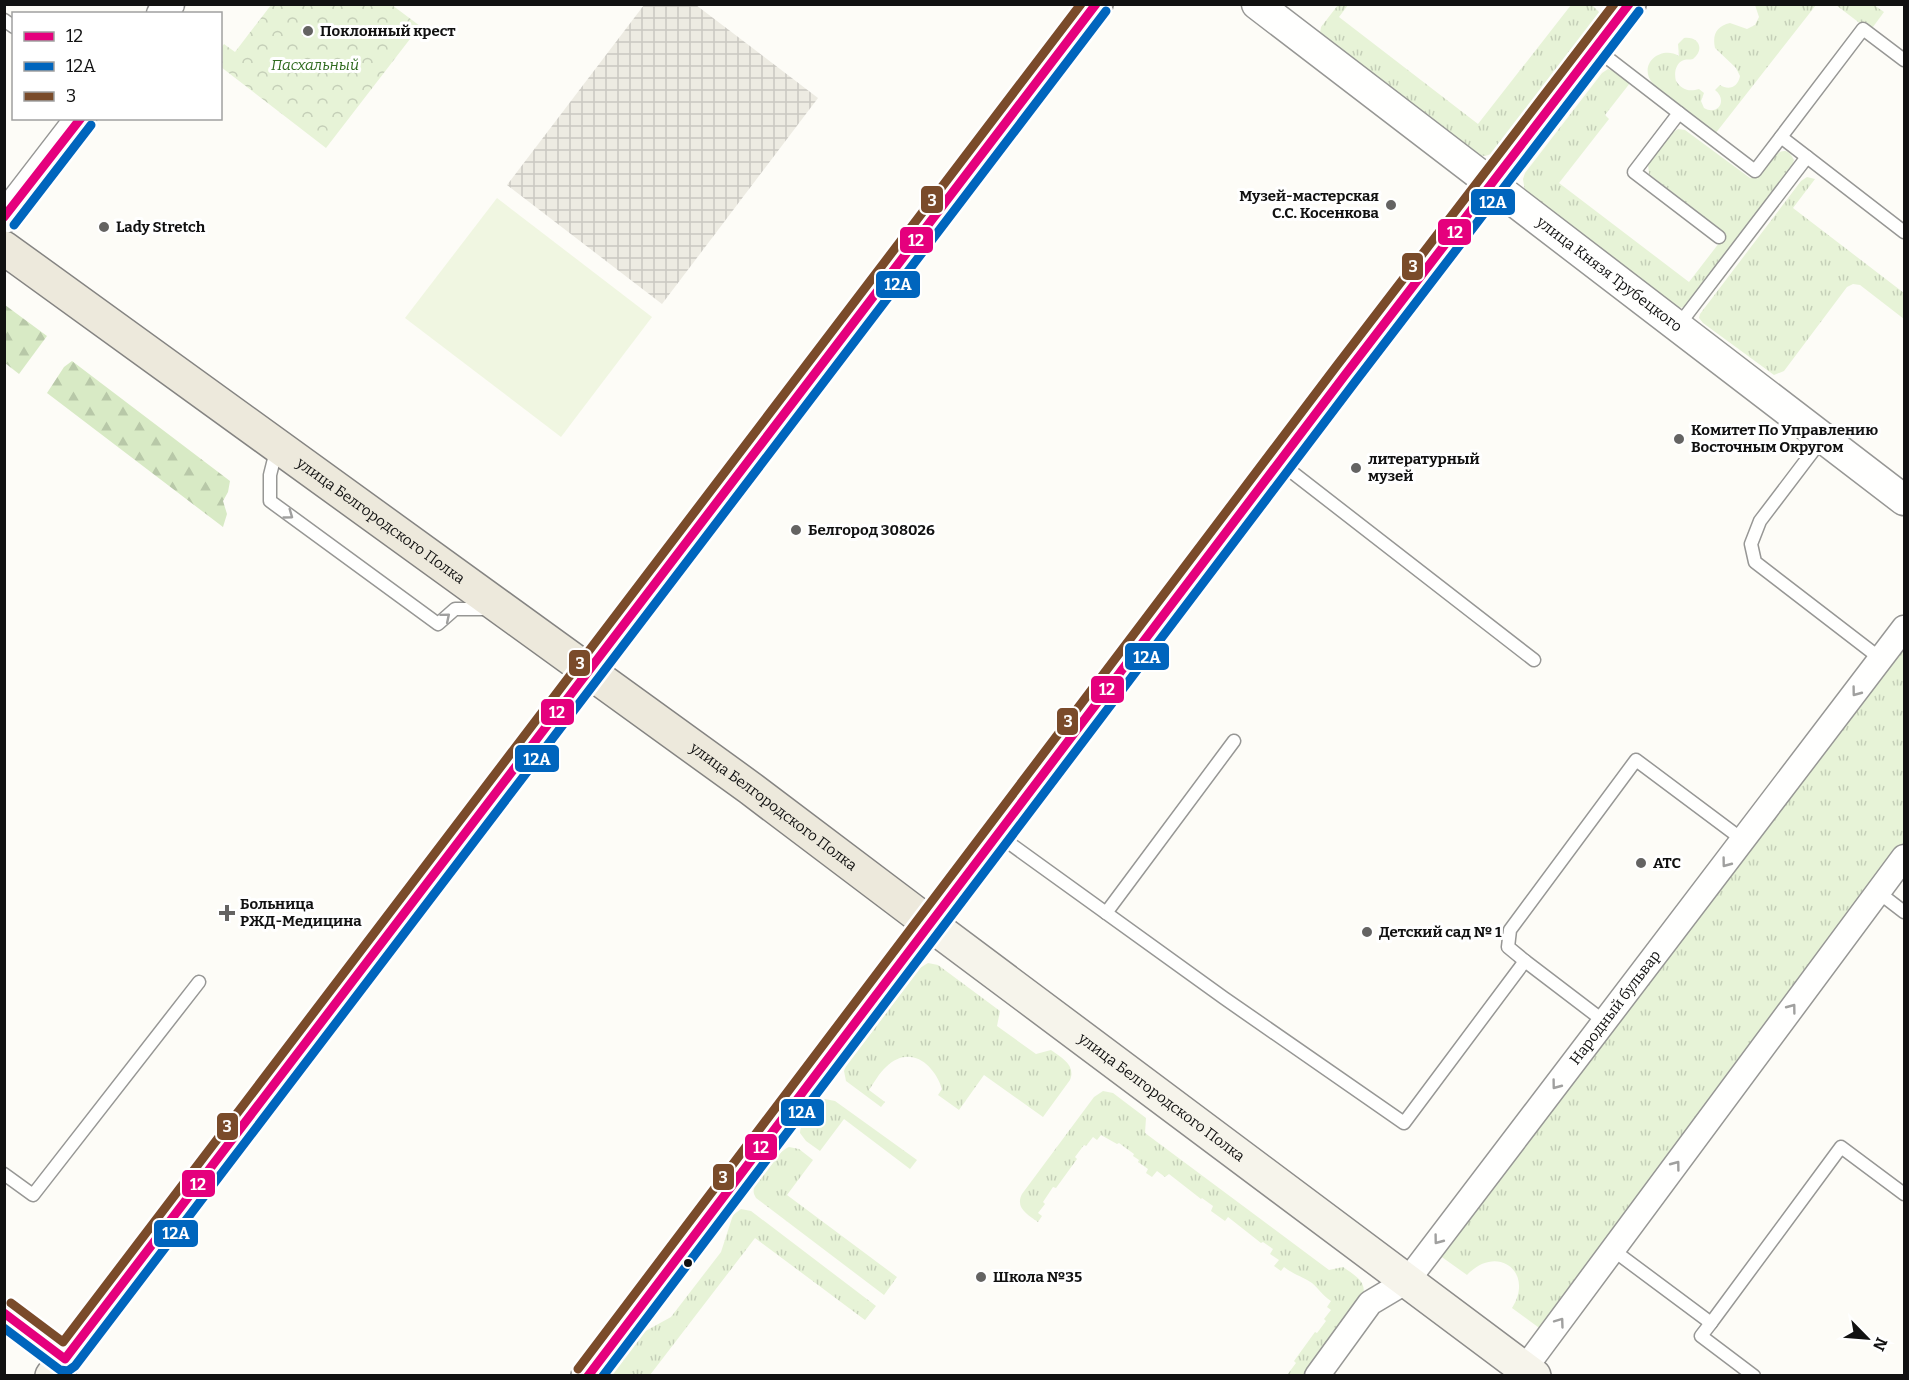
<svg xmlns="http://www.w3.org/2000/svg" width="1909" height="1380" viewBox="0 0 1909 1380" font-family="Bitter,serif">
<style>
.grass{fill:url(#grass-tufts)}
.forest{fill:url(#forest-firs)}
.park{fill:url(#park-crowns)}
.pitch{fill:#f0f6e1}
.plaza{fill:url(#plaza-grid)}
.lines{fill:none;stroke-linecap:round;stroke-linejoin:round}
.service-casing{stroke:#979795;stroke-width:15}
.minor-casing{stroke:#979795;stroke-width:27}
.tertiary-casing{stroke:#979795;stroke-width:33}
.secondary-casing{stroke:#8e8d8b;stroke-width:36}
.primary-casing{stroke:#858482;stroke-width:36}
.service{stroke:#fffffe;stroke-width:12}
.minor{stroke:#fffffe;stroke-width:24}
.tertiary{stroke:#fffffe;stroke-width:30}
.secondary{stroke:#f6f4eb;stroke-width:33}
.primary{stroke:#ede9dc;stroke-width:33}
.bus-1-casing{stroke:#fff;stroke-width:14}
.bus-2-casing{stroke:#fff;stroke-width:14}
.bus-3-casing{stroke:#fff;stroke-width:14}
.bus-1{stroke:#e5007d;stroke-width:9}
.bus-2{stroke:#0065bd;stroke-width:9}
.bus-3{stroke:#7a4b2a;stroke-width:9}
.oneway{stroke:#a0a09f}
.poi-dot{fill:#646362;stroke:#fff;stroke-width:2}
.bus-dot{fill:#111;stroke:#fff;stroke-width:2}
.labels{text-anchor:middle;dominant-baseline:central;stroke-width:6;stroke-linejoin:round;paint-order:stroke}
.poi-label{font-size:15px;font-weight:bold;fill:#111;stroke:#fff;text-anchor:start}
.park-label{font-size:15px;font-style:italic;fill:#2f6b1f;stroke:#fff}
.street-label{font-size:15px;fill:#111;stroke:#fff}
.line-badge{stroke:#fff;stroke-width:2}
.badge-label{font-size:16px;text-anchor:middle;font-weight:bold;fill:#fff}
</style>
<defs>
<pattern id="grass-tufts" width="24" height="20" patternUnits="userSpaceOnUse" patternTransform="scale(1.5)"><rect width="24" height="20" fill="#e7f3d7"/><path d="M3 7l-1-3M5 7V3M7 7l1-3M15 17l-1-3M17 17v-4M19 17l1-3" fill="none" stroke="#c5cfb8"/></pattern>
<pattern id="forest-firs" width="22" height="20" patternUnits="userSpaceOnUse" patternTransform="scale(1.5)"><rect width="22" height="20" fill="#d8eac5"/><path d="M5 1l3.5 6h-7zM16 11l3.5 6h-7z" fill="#b8c8a8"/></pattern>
<pattern id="park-crowns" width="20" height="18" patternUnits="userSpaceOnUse" patternTransform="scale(1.5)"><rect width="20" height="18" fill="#e7f3d7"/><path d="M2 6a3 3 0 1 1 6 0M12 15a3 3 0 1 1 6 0" fill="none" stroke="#c5cfb8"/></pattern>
<pattern id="plaza-grid" width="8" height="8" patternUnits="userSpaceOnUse" patternTransform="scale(1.5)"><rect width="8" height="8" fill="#edebe2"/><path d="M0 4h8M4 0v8" fill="none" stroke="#cac8c1"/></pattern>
</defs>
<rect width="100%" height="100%" fill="#fdfcf7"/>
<g class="grass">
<path d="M1338 5H1348L1339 17 1478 124 1571 5H1592L1600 13 1599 18 1494 153 1485 156 1477 155 1320 33 1321 27Z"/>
<path d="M1755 5H1816L1715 134C1701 122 1686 110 1671 99 1665 94 1658 89 1653 84 1637 65 1660 45 1679 56L1678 44 1684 38C1699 36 1705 50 1693 59 1690 60 1687 59 1684 60 1675 63 1674 74 1676 81 1682 90 1689 92 1699 89L1704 93 1701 101 1704 108C1718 116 1728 100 1715 90L1720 85C1729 91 1738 87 1740 76L1736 68 1715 48C1712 34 1717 26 1730 23L1747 29 1755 25 1759 17Z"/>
<path d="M1836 5H1874L1884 12 1870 31Z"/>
<path d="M1608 69 1614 71 1630 83 1605 115 1609 119 1559 183 1689 282 1726 234 1649 174 1648 164 1672 133 1678 129 1685 130 1750 178C1764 176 1781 133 1794 160L1792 168 1685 307 1678 308 1525 192 1523 179 1525 173 1602 73Z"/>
<path d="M1807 177 1815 179 1793 208 1904 293V319L1860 285 1853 284 1847 287 1784 371 1774 375 1703 323 1699 318 1700 314 1801 181Z"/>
<path d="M1904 631V843L1542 1330 1512 1308C1535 1272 1497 1243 1467 1275L1432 1250Z"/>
<path d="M928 963 938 965 1000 1011 997 1026 1036 1054 1051 1050C1062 1058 1076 1065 1070 1080L1043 1117 984 1075 959 1110 938 1095 942 1089C934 1064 910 1044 886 1067 879 1073 874 1083 869 1090L885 1102 881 1107 846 1081 844 1071 846 1066 920 968Z"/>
<path d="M1103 1091 1113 1093 1146 1118 1145 1133 1329 1270 1343 1267C1354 1275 1369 1282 1362 1298L1305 1375H1287L1296 1363 1294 1361 1315 1332 1317 1333 1326 1321 1324 1319 1331 1310 1327 1307 1331 1301C1322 1295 1319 1289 1312 1283 1302 1276 1294 1275 1284 1267L1281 1271 1274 1266 1279 1260 1270 1254 1273 1249 1263 1242 1261 1243 1228 1217 1225 1221 1211 1211 1213 1206 1202 1198 1201 1199 1169 1174 1165 1177 1157 1171 1152 1177 1146 1173 1148 1169 1138 1162 1139 1160 1133 1156 1134 1154 1119 1143 1117 1144 1101 1135 1097 1140 1093 1137 1086 1146 1084 1145 1075 1157 1077 1159 1056 1188 1053 1187 1043 1202 1045 1204 1038 1213 1042 1216 1038 1222C1027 1214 1015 1208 1022 1194L1094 1097Z"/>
<path d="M825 1099 835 1101 917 1160 910 1169 844 1119 820 1151 806 1141 800 1133C801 1120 814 1104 825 1099Z"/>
<path d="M789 1147 799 1149 813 1160 787 1195 897 1277 884 1295 756 1198C754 1194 753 1193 754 1188 756 1179 780 1150 789 1147Z"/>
<path d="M741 1209 751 1211 876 1306 865 1320 755 1238 650 1375H610L642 1333 671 1317 721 1252 733 1215Z"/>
</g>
<g class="forest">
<path d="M5 305 47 336 19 374 5 363Z"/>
<path d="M72 361 230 481 228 492 223 501 227 514 223 527 47 393 64 367Z"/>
</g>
<path class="park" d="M271 5H392L420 26 326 148 221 67V48L224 44 235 52Z"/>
<path class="pitch" d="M497 198 652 317 561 437 405 318Z"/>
<path class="plaza" d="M644 5H696L818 98 662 304 507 185Z"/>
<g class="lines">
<g class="service-casing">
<g id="service">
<path d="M4 20 14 27"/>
<path d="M1596 49 1679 113 1634 172 1719 237"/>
<path d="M1679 113 1755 171 1863 29 1904 60"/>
<path d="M1781 137 1807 157"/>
<path d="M1678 326 1807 157 1904 232"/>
<path d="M1823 438 1760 521 1751 544 1755 562 1881 659"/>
<path d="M277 447 270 475V501L438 624 455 609H491"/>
<path d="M1279 462 1534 660"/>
<path d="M998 835 1224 998 1404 1123 1525 961 1605 1022"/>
<path d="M1878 892 1904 912"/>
<path d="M1106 913 1234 741"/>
<path d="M1525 961 1508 947 1510 930 1636 760 1743 840"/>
<path d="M4 1174 33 1195 199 982"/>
<path d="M1613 1250 1711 1323 1841 1147 1904 1194"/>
<path d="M4 1313 64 1359"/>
<path d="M1711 1323 1701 1336 1754 1376"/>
</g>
</g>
<g class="minor-casing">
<g id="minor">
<path d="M1525 1368 1904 857"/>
<path id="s1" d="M1317 1376 1370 1303 1407 1281 1904 628"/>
</g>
</g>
<g class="tertiary-casing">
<g id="tertiary">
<path id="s2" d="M1257 4 1904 500"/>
<path d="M162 14 169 4"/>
<path d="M4 218 81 118"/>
</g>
</g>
<g class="secondary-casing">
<g id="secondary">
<path d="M52 1376 589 671"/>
<path id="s3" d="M588 1376 930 924 1534 1376"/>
</g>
</g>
<g class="primary-casing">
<g id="primary">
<path id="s4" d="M4 248 750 788 930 924 1345 375 1629 4"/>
<path d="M589 671 1096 4"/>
</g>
</g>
<use href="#service" class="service"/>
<use href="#minor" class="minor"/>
<use href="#tertiary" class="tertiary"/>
<use href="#secondary" class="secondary"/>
<use href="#primary" class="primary"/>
<g class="bus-1-casing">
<g id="bus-1">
<path d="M4 217 81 118"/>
<path d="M4 1313 65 1359 1096 4"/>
<path d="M588 1376 1345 375 1629 4"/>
</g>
</g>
<g class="bus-2-casing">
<g id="bus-2">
<path d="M14 225 91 125"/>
<path d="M4 1328 60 1370 68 1371 75 1366 1106 11"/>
<path d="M603 1376 1355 382 1639 11"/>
</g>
</g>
<g class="bus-3-casing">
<g id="bus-3">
<path d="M11 1303 63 1342 1081 4"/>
<path d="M578 1369 1335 368 1614 4"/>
</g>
</g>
<use href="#bus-1" class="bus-1"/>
<use href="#bus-2" class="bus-2"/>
<use href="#bus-3" class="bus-3"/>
</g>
<defs><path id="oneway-chevron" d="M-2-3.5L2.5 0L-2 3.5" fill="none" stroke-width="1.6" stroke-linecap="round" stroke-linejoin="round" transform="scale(1.5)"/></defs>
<g class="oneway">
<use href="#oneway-chevron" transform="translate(289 515) rotate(36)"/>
<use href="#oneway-chevron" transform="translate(446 617) rotate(-40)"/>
<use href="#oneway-chevron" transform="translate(1856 692) rotate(127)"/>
<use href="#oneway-chevron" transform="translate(1726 863) rotate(127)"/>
<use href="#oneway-chevron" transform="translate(1792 1008) rotate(-53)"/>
<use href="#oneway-chevron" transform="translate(1556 1085) rotate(127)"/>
<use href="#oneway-chevron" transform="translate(1676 1165) rotate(-53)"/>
<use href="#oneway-chevron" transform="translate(1438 1240) rotate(127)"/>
<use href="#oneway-chevron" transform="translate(1560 1322) rotate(-54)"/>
</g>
<g class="poi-dot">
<circle cx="308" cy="31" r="6"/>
<circle cx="1391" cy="205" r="6"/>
<circle cx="104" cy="227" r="6"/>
<circle cx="1679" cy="439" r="6"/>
<circle cx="1356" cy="468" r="6"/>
<circle cx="796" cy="530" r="6"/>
<circle cx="1641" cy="863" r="6"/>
<path d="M224 904h6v6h6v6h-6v6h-6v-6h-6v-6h6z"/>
<circle cx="1367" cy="932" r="6"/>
<circle cx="981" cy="1277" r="6"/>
</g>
<circle class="bus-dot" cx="688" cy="1263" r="5"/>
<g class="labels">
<g class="poi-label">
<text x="320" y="31">Поклонный крест</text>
<text x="1379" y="196" text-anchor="end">Музей-мастерская<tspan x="1379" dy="17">С.С. Косенкова</tspan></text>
<text x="116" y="227">Lady Stretch</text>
<text x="1691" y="430">Комитет По Управлению<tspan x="1691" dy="17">Восточным Округом</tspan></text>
<text x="1368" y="459">литературный<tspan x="1368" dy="17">музей</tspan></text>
<text x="808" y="530">Белгород 308026</text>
<text x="1653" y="863">АТС</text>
<text x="240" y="904">Больница<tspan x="240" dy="17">РЖД-Медицина</tspan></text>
<text x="1379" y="932">Детский сад № 1</text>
<text x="993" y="1277">Школа №35</text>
</g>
<g class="park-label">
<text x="315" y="65">Пасхальный</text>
</g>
<g class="street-label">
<text stroke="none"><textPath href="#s2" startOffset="444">улица Князя Трубецкого</textPath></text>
<text stroke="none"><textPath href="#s4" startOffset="465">улица Белгородского Полка</textPath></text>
<text stroke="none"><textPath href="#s4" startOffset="951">улица Белгородского Полка</textPath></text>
<text stroke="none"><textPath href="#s1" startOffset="477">Народный бульвар</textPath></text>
<text stroke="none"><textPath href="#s3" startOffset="856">улица Белгородского Полка</textPath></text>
</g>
</g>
<g class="line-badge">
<rect x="920" y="185" width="24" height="29" rx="6" fill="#7a4b2a"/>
<rect x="1470" y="188" width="46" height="28" rx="6" fill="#0065bd"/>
<rect x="1437" y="218" width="35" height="28" rx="6" fill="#e5007d"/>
<rect x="899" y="226" width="35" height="28" rx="6" fill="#e5007d"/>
<rect x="1401" y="252" width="23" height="29" rx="6" fill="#7a4b2a"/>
<rect x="875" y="270" width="46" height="29" rx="6" fill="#0065bd"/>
<rect x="1124" y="642" width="46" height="29" rx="6" fill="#0065bd"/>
<rect x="568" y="649" width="23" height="28" rx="6" fill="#7a4b2a"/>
<rect x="1090" y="675" width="35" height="29" rx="6" fill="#e5007d"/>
<rect x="540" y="698" width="35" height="28" rx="6" fill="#e5007d"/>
<rect x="1056" y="707" width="23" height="29" rx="6" fill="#7a4b2a"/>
<rect x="514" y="744" width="46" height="29" rx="6" fill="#0065bd"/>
<rect x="780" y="1098" width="45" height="29" rx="6" fill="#0065bd"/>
<rect x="216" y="1112" width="23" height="29" rx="6" fill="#7a4b2a"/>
<rect x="744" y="1133" width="34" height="28" rx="6" fill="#e5007d"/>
<rect x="712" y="1163" width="23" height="28" rx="6" fill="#7a4b2a"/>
<rect x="181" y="1169" width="35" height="29" rx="6" fill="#e5007d"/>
<rect x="153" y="1219" width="46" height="29" rx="6" fill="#0065bd"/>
</g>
<g class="badge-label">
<text x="932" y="206">3</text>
<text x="1493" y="208">12А</text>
<text x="1455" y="238">12</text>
<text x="916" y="246">12</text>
<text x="1413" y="272">3</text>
<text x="898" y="290">12А</text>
<text x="1147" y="663">12А</text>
<text x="580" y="669">3</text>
<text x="1107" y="695">12</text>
<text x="557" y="718">12</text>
<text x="1068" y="727">3</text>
<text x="537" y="765">12А</text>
<text x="802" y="1118">12А</text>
<text x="227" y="1132">3</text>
<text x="761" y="1153">12</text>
<text x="723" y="1183">3</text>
<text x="198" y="1190">12</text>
<text x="176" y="1239">12А</text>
</g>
<rect width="1909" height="1380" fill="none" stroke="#111111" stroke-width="12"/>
<rect x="12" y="12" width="210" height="108" fill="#ffffff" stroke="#a0a0a0" stroke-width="1.5"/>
<rect x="24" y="32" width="30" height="9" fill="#e5007d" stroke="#a0a0a0" stroke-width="1.5"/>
<text x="66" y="42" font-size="18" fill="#111111">12</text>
<rect x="24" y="62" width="30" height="9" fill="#0065bd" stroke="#a0a0a0" stroke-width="1.5"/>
<text x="66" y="72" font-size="18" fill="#111111">12А</text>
<rect x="24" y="92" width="30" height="9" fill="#7a4b2a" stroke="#a0a0a0" stroke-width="1.5"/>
<text x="66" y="102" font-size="18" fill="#111111">3</text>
<g transform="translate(1867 1338) rotate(115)" stroke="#ffffff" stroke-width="4.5" paint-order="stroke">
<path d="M0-4.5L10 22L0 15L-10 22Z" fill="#111111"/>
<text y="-9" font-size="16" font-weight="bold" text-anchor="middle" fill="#111111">N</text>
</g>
</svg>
